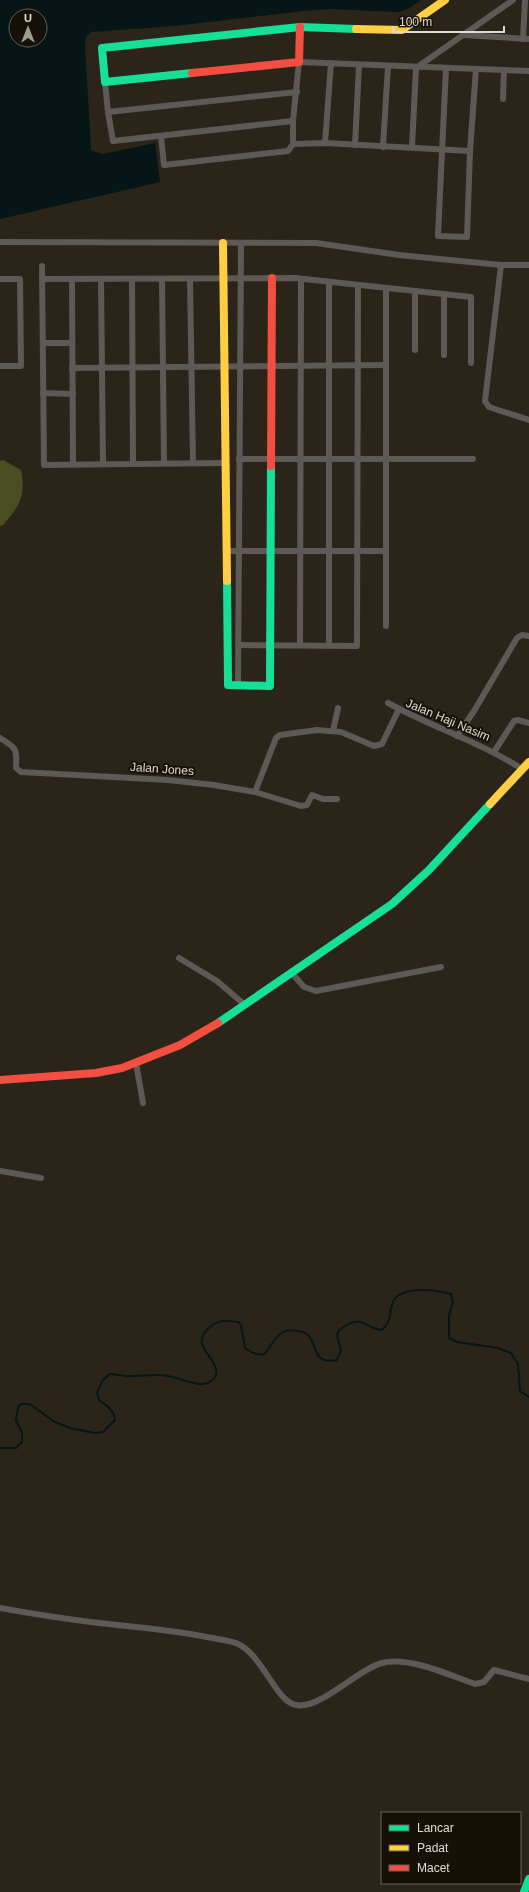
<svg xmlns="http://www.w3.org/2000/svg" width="529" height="1892" viewBox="0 0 529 1892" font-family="Helvetica,sans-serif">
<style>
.green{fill:#4b4e23}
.water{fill:#061616;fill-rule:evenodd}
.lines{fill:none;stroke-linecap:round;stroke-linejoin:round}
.stream{stroke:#061616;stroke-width:2}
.street{stroke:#5d5957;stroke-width:6}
.fast{stroke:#16e098;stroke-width:8}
.slow{stroke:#ffcf43;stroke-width:8}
.jam{stroke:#f24e42;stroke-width:8}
.labels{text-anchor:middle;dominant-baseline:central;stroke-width:4;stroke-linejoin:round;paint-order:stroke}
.street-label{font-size:12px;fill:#e1d9cd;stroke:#151008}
</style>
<rect width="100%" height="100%" fill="#2b2419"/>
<path class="green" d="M3 460 21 470C26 496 20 505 3 525L0 526V461Z"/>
<path class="water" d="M0 0H421L408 9 397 12 330 9 304 11 174 26 91 32 86 37 85 45 91 150 103 154 155 143 160 182 0 219ZM16 16H40V40H16Z"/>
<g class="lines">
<path class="stream" d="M0 1448H16L22 1442V1433L16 1420 18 1407 21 1404H30L53 1421 70 1428 94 1433 103 1432 115 1420C114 1410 106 1405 99 1400L97 1392 103 1380 110 1374C116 1374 120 1375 125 1376 139 1377 155 1373 168 1376 180 1378 199 1388 210 1382 227 1371 205 1355 202 1344 200 1333 212 1323 222 1321 227 1320 233 1322 238 1322L241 1325 245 1348 253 1353 263 1355C271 1348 274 1337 283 1332 288 1330 294 1330 298 1331 322 1333 306 1366 337 1360 338 1357 340 1353 341 1351 341 1345 335 1338 338 1332 339 1330 342 1328 345 1326 364 1315 365 1329 382 1330 393 1320 388 1314 393 1302 400 1285 437 1290 451 1294L453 1302 449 1315V1338L457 1342 498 1348 511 1353 518 1364 520 1391 529 1397"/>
<g class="street">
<path d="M464 35 529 39"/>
<path d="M523 39 525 0"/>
<path d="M446 68 438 236 467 237 470 151"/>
<path d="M105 82 108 112 297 92"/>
<path d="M503 99 504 70"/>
<path d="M108 112 113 141 293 121"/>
<path d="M161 136 164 165 288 151 293 144V121L299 62 529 71"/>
<path d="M325 143 331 63"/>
<path d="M293 144 325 143 470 151 476 69"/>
<path d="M355 145 359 65"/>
<path d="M383 147 388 66"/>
<path d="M412 147 416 68 513 0"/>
<path d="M0 242 316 243 399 255 501 265H529"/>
<path d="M501 265 485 401 489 407 529 420"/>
<path d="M42 266 44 465 225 463"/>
<path d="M0 279H20L21 366H0"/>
<path d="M42 279 295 278 471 297V363"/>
<path d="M72 279 73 464"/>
<path d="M101 279 103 464"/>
<path d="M132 279 133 464"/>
<path d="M162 279 164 463"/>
<path d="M190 279 193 463"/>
<path d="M329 282V645"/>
<path d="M415 291V350"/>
<path d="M444 294V355"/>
<path d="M43 343H72"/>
<path d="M72 368 386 365"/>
<path d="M43 393 73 394"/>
<path d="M239 459H473"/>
<path d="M226 551H386"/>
<path d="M386 626V288"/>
<path d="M238 645 357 646 358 285"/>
<path d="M300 645 301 279"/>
<path d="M238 685 241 243"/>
<path d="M388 703C432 727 480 742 522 769"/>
<path d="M333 731 338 708"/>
<path d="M457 736 474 711 517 638 522 635 529 636"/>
<path d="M0 738C17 748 17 749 16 768L21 772 168 780 214 785 255 792 301 806 307 805 312 795 323 799H337"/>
<path d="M494 752 514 721 518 720 529 723"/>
<path d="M255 792 276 738 280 735 317 730 341 732 374 746 382 744 399 709"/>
<path d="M179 958 217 981 245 1005"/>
<path d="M291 972 304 987 316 991 441 967"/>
<path d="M136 1063 143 1103"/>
<path d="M0 1171 41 1178"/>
<path d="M0 1608C39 1615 77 1621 117 1625 147 1628 177 1631 207 1637 216 1639 227 1640 236 1643 263 1654 275 1701 296 1705 320 1710 358 1669 382 1663 409 1656 449 1675 475 1684L484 1682 494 1670 529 1679"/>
</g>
<g class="fast">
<path d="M192 73 105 82 102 48 300 27 356 29"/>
<path d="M227 581 228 685 270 686 271 466"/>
<path d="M218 1023 392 904 429 870 490 804"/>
<path d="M524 1892 529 1879"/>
</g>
<g class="slow">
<path d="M356 29 402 30 445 0"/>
<path d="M223 243 227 581"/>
<path d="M490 804 529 762"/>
</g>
<g class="jam">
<path d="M192 73 299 62 300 27"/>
<path d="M271 466 272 278"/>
<path d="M0 1080 96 1073 122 1068 180 1045 218 1023"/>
</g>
</g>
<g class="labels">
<g class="street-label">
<text transform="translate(448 720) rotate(23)">Jalan Haji Nasim</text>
<text transform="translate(162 769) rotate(4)">Jalan Jones</text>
</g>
</g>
<rect x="381" y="1812" width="140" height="72" fill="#151008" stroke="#676057"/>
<rect x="389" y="1825" width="20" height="6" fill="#16e098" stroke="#676057"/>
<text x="417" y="1832" font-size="12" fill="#e1d9cd">Lancar</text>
<rect x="389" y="1845" width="20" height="6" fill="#ffcf43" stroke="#676057"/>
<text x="417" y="1852" font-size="12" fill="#e1d9cd">Padat</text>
<rect x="389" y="1865" width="20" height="6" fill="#f24e42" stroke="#676057"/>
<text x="417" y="1872" font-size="12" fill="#e1d9cd">Macet</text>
<g transform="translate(28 28)"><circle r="19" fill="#151008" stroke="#676057"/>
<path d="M0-3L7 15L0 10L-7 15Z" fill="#a19a8e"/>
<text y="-6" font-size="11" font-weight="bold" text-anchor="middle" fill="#e1d9cd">U</text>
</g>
<path d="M393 26v6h111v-6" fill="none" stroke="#e1d9cd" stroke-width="2"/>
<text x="399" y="26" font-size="12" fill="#e1d9cd" stroke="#151008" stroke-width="3" paint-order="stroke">100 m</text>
</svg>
